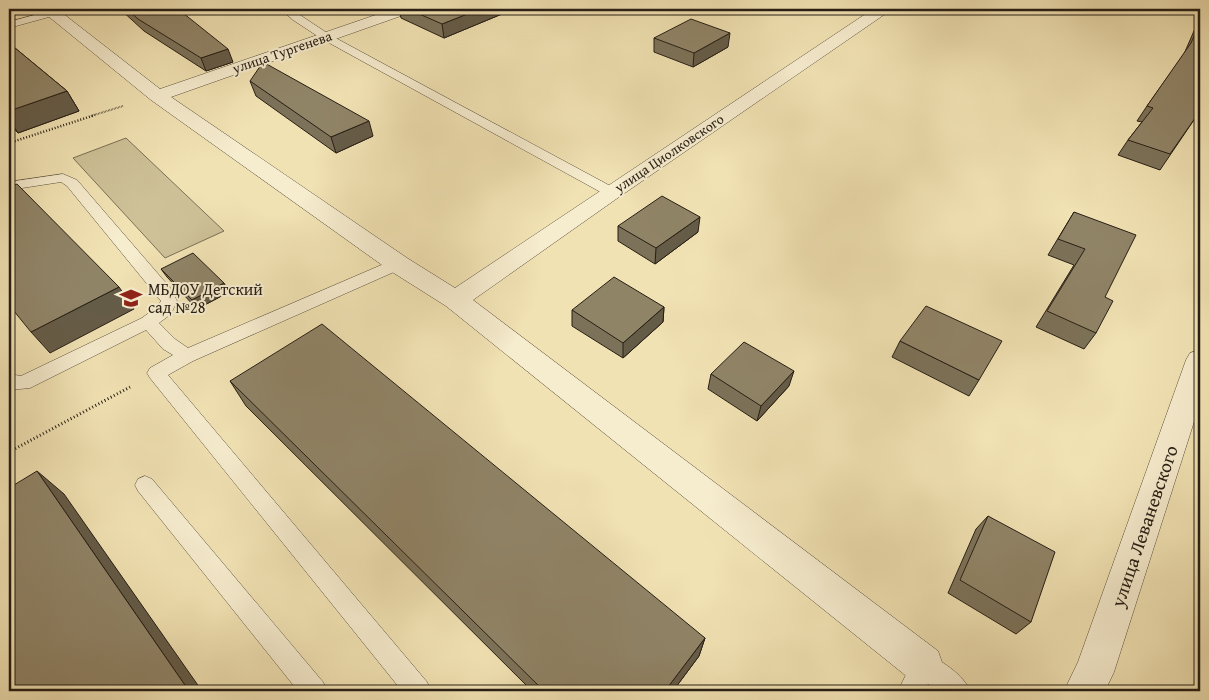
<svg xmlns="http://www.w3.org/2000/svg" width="1209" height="700" viewBox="0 0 1209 700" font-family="'Gentium Book Plus',serif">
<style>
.green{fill:#cec198;stroke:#7a7056}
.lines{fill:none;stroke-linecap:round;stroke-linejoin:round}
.lane-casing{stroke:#594f3c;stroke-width:1}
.street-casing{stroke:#594f3c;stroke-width:1}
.path-far2{stroke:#261e15;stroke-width:2;stroke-dasharray:0.5 1;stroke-linecap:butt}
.path-far1{stroke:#261e15;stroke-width:2.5;stroke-dasharray:1 2;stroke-linecap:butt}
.path{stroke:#261e15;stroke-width:3;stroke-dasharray:1 2.5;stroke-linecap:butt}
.lane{fill:#f6ecce;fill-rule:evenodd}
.street{fill:#f6ecce;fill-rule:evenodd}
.wall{fill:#7c7259;stroke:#261e15}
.shaded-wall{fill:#655c48;stroke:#261e15}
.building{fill:#908467;stroke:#261e15}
.labels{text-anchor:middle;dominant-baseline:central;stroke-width:4;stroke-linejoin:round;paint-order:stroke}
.far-street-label{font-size:14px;fill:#261e15;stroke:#f6ecce}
.poi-label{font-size:16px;fill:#261e15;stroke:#f6ecce;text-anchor:start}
.near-street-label{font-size:19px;fill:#261e15;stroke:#f6ecce}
</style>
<rect width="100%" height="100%" fill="#f1e2b3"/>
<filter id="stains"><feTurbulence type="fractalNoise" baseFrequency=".004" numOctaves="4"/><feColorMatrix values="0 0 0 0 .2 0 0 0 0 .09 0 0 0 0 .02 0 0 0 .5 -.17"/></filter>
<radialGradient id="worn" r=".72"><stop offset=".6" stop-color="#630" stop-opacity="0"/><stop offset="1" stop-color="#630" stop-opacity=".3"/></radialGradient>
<path class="green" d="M126 138 224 231 165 258 73 158Z"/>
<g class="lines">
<g class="lane-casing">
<g id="lane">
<path d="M281 9H291L330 35 616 189 618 192 611 196 606 195 322 39 293 20Z"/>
<path d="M53 10 58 13 56 15 9 28V22Z"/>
<path d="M63 174 77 180 172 290 177 301 171 314 159 323 175 339 188 348 393 260H403L406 264 403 268 193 361 168 375 427 682 431 691H402L150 378 147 373 150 368 173 355 163 349 146 330 30 388 9 390V374L21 376 142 318 158 306 161 301 67 186 61 182 9 190V182Z"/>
<path d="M145 476 152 479 323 682 327 691H298L138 491 135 485 138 479Z"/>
<path d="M924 653C940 659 964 675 970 691H937L928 684 924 691H898L915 656Z"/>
</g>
</g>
<g class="street-casing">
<g id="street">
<path d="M47 9H61V12L160 89 393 9H414L412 12 171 97 407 258 455 288 873 9H890L888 12 619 197 473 300 938 651 943 665 938 679 924 684 910 679 446 306 389 270 151 100 48 16 45 13Z"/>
<path d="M1200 350V403L1114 672 1105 691H1064L1078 662 1186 360 1190 353Z"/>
</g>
</g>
<path class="path-far2" d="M91 116 123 106"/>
<path class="path-far1" d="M9 143 95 115"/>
<path class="path" d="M9 452 130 387"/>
<use href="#lane" class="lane"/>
<use href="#street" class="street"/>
</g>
<g class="wall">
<path d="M120 9H178L233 62 206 71 144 31Z"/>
<path d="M399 9H514L444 38 401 18Z"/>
<path d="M1200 17V95L1195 103 1200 111 1160 170 1118 155 1128 140 1142 122 1137 121 1147 106 1184 54Z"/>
<path d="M654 38 728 47 693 67 654 52Z"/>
<path d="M9 43 67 91 79 111 18 133 9 124Z"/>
<path d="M250 81 373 136 336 153 256 96Z"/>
<path d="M1074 212 1105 297 1096 333 1084 349 1036 327 1074 265 1048 255Z"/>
<path d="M618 226 698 232 655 264 618 241Z"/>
<path d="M161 269 229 292 197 309 167 277Z"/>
<path d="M664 307 663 322 623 358 572 326V310Z"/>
<path d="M900 341 979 380 969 396 892 357Z"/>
<path d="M711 374 789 386 757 421 708 389Z"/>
<path d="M230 381 705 638 699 656 673 691H532L246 406Z"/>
<path d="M988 516 1031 622 1016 634 948 593 976 529Z"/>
</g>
<g class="shaded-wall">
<path d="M480 9H514L444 38 442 24Z"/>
<path d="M730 33 728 47 693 67 694 53Z"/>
<path d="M228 49 233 62 206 71 201 58Z"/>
<path d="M67 91 79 111 18 133 9 119V111Z"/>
<path d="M369 121 373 136 336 153 331 137Z"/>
<path d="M700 217 698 232 655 264 656 248Z"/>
<path d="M224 283 229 292 197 309 192 300Z"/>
<path d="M119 287 134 309 50 353 31 332Z"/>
<path d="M664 307 663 322 623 358V343Z"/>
<path d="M794 371 789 386 757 421 761 406Z"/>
<path d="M37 471 64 494 202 691H189Z"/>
<path d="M705 638 699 656 673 691H665Z"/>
</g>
<g class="building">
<path d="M127 9H178L228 49 201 58 138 19Z"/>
<path d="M408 9H480L442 24Z"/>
<path d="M691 19 730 33 694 53 654 38Z"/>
<path d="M1200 23V95L1195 103 1200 105V111L1170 154 1128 140 1153 108 1147 106 1191 43Z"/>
<path d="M9 43 67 91 9 111Z"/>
<path d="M263 62 369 121 331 137 250 81Z"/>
<path d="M17 184 119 287 31 332 9 305V187Z"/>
<path d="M662 196 700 217 656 248 618 226Z"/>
<path d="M1074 212 1136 235 1105 297 1113 301 1096 333 1047 311 1085 249 1058 239Z"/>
<path d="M193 253 224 283 192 300 161 269Z"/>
<path d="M614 277 664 307 623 343 572 310Z"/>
<path d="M926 306 1002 341 979 380 900 341Z"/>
<path d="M322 324 705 638 665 691H544L230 381Z"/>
<path d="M744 342 794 371 761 406 711 374Z"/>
<path d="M37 471 189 691H9V488Z"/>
<path d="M988 516 1055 552 1031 622 960 580Z"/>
</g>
<defs>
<g id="school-bare" transform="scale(1.725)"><path d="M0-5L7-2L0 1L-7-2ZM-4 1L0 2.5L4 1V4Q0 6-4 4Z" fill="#8f2418" stroke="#f6ecce" stroke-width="2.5" paint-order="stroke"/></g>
</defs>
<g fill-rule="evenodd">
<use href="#school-bare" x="131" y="298"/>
</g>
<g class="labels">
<g class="far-street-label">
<text transform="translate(282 52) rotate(-19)">улица Тургенева</text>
<text transform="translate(669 153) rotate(-34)">улица Циолковского</text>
</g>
<g class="poi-label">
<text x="148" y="289">МБДОУ Детский<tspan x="148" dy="18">сад №28</tspan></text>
</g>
<g class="near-street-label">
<text transform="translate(1144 526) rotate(-71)">улица Леваневского</text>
</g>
</g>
<rect width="1209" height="700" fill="none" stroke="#f1e2b3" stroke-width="30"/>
<rect x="10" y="10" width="1189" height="680" fill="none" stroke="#261e15" stroke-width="2.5"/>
<rect x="15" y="15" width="1179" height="670" fill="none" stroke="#261e15"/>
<rect width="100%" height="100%" filter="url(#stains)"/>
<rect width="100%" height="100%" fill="url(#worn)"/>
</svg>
